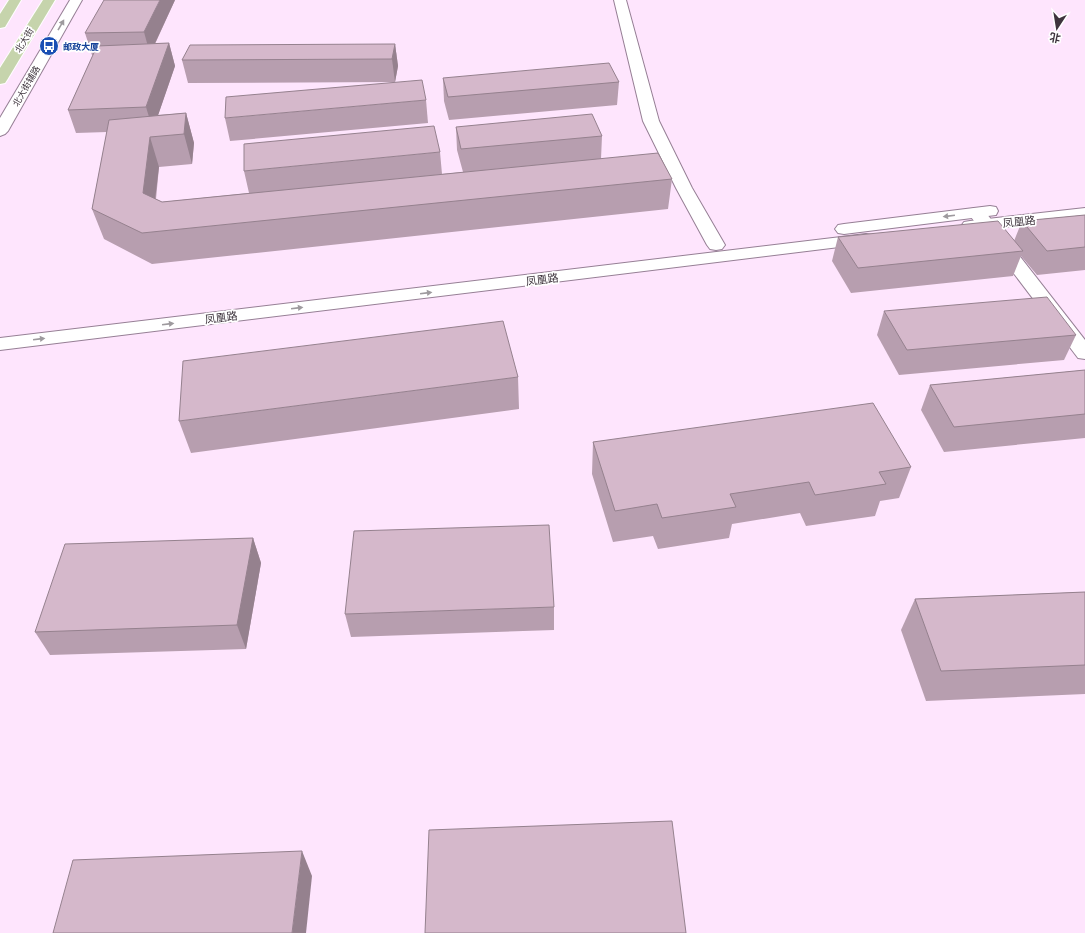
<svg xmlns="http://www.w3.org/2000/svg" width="1085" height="933" viewBox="0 0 1085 933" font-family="'Noto Sans','Noto Sans SC',sans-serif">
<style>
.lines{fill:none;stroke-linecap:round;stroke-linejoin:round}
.minor-casing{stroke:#967f95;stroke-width:2}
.tertiary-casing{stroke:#967f95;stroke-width:2}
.primary-casing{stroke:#fff;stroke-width:2}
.minor{fill:#fff;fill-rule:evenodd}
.tertiary{fill:#fff;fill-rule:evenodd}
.primary{fill:#c6d4ac;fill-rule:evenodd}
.wall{fill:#b79eaf}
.shaded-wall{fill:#95818e}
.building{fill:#d5b8cb;stroke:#95818e}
.oneway{fill:#9e9a9e}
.labels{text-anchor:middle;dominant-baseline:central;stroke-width:3.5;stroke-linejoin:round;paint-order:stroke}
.far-street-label{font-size:9px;fill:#3e343d;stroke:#fff}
.far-transit-label{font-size:9px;font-weight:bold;fill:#164399;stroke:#fff;text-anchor:start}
.street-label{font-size:11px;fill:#3e343d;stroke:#fff}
</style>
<rect width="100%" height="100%" fill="#fee5fd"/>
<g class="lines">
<g class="minor-casing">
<g id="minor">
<path d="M614 0H626L659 121 692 188 725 245 722 249 716 250 710 249 707 245 676 188 643 121Z"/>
<path d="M977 208 983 209 1085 340V359L1078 358 971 217 969 213 971 209Z"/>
</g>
</g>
<g class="tertiary-casing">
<g id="tertiary">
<path d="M70 0H82L8 131 5 134 0 136V118Z"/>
<path d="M990 206 996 207 998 211 996 215 844 234 838 233 835 229 838 225 844 224Z"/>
<path d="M1085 208V218L970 231 964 230 961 226 964 222 970 221Z"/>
<path d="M866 234 872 235 875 239 872 243 0 350V338Z"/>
</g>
</g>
<g class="primary-casing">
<g id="primary">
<path d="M9 0H21L5 27 0 28V14Z"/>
<path d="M43 0H55L7 80 5 83 0 84V68Z"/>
</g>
</g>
<use href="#minor" class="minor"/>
<use href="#tertiary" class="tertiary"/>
<use href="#primary" class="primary"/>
</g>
<g class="wall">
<path d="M175 0 155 44 169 43 175 66 158 115 186 113 194 143 192 164 159 167 156 199 162 202 249 193 244 171 440 152 442 174 463 172 457 150 456 127 602 136 601 159 672 179 668 209 152 264 104 239 92 209 107 132 76 133 68 110 93 55H92L85 33Z"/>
<path d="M395 44 398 66 395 82 188 83 182 60Z"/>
<path d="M443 78 619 82 617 105 449 120 444 101Z"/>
<path d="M426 100 428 123 230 141 225 118Z"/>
<path d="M1085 215V270L1037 275 1021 256 1013 276 851 293 832 261 838 237 1014 241 1022 221Z"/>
<path d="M884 311 1076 335 1064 360 899 375 877 335Z"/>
<path d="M1085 370V438L944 452 921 410 930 385Z"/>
<path d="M518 377 519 409 191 453 179 421Z"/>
<path d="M593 442 911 467 899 498 880 501 875 516 806 526 800 513 732 524 729 538 658 549 653 536 613 542 592 474Z"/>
<path d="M253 538 261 563 246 649 50 655 35 632Z"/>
<path d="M1085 592V694L926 701 901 630 915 599Z"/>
<path d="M554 607V630L351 637 345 614Z"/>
</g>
<g class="shaded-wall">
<path d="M160 0H175L150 54 144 32Z"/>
<path d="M169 43 175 66 153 130 146 107Z"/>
<path d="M395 44 398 66 395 82 392 59Z"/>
<path d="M186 113 194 143 192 164 184 134Z"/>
<path d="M150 137 159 167 152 224 143 193Z"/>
<path d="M253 538 261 563 246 649 237 625Z"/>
<path d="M302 851 312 876 306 933H292Z"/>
</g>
<g class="building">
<path d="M104 0H160L144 32 85 33Z"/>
<path d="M169 43 146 107 68 110 97 46Z"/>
<path d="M395 44 392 59 182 60 190 45Z"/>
<path d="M609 63 619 82 448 97 443 78Z"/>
<path d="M422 80 426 100 225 118 226 97Z"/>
<path d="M186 113 184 134 150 137 143 193 162 202 658 153 672 179 142 233 92 209 109 120Z"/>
<path d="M592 114 602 136 461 149 456 127Z"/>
<path d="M434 126 440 152 244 171V144Z"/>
<path d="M1085 215V247L1047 251 1022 221Z"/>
<path d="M998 221 1023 251 858 268 838 237Z"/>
<path d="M1047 297 1076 335 907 350 884 311Z"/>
<path d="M503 321 518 377 179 421 183 361Z"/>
<path d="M1085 370V414L954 427 930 385Z"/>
<path d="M873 403 911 467 879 472 886 484 815 495 809 482 730 494 736 507 662 518 657 504 615 511 593 442Z"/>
<path d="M549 525 554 607 345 614 354 531Z"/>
<path d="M253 538 237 625 35 632 65 544Z"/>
<path d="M1085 592V665L941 671 915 599Z"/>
<path d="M672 821 686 933H425L429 830Z"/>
<path d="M302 851 292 933H53L73 860Z"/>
</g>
<defs><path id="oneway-solid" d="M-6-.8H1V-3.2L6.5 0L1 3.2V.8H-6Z"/></defs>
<g class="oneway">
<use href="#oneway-solid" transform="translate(61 25) rotate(-60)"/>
<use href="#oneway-solid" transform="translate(949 216) rotate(173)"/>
<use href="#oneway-solid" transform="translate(426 293) rotate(-7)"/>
<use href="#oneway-solid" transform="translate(297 308) rotate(-7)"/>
<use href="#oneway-solid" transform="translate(168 324) rotate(-7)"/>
<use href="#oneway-solid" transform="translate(39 339) rotate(-7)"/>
</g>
<defs>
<g id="bus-disc" transform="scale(1)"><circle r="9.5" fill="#1a4fb4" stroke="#fff"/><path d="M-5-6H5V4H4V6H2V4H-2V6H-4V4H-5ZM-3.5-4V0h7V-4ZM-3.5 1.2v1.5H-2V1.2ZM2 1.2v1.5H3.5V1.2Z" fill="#fff"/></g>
</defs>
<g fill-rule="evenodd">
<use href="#bus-disc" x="49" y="46"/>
</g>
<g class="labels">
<g class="far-street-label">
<text transform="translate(24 40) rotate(-59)">北大街</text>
<text transform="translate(26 86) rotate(-60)">北大街辅路</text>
</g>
<g class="far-transit-label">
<text x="63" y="46">邮政大厦</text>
</g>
<g class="street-label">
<text transform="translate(1019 221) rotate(-6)">凤凰路</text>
<text transform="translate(542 279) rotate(-7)">凤凰路</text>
<text transform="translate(221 317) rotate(-7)">凤凰路</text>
</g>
</g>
<g transform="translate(1057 28) rotate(192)" stroke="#ffffff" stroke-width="3" paint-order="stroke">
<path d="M0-3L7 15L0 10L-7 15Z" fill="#3e343d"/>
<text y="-6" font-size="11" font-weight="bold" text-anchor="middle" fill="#3e343d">北</text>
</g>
</svg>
